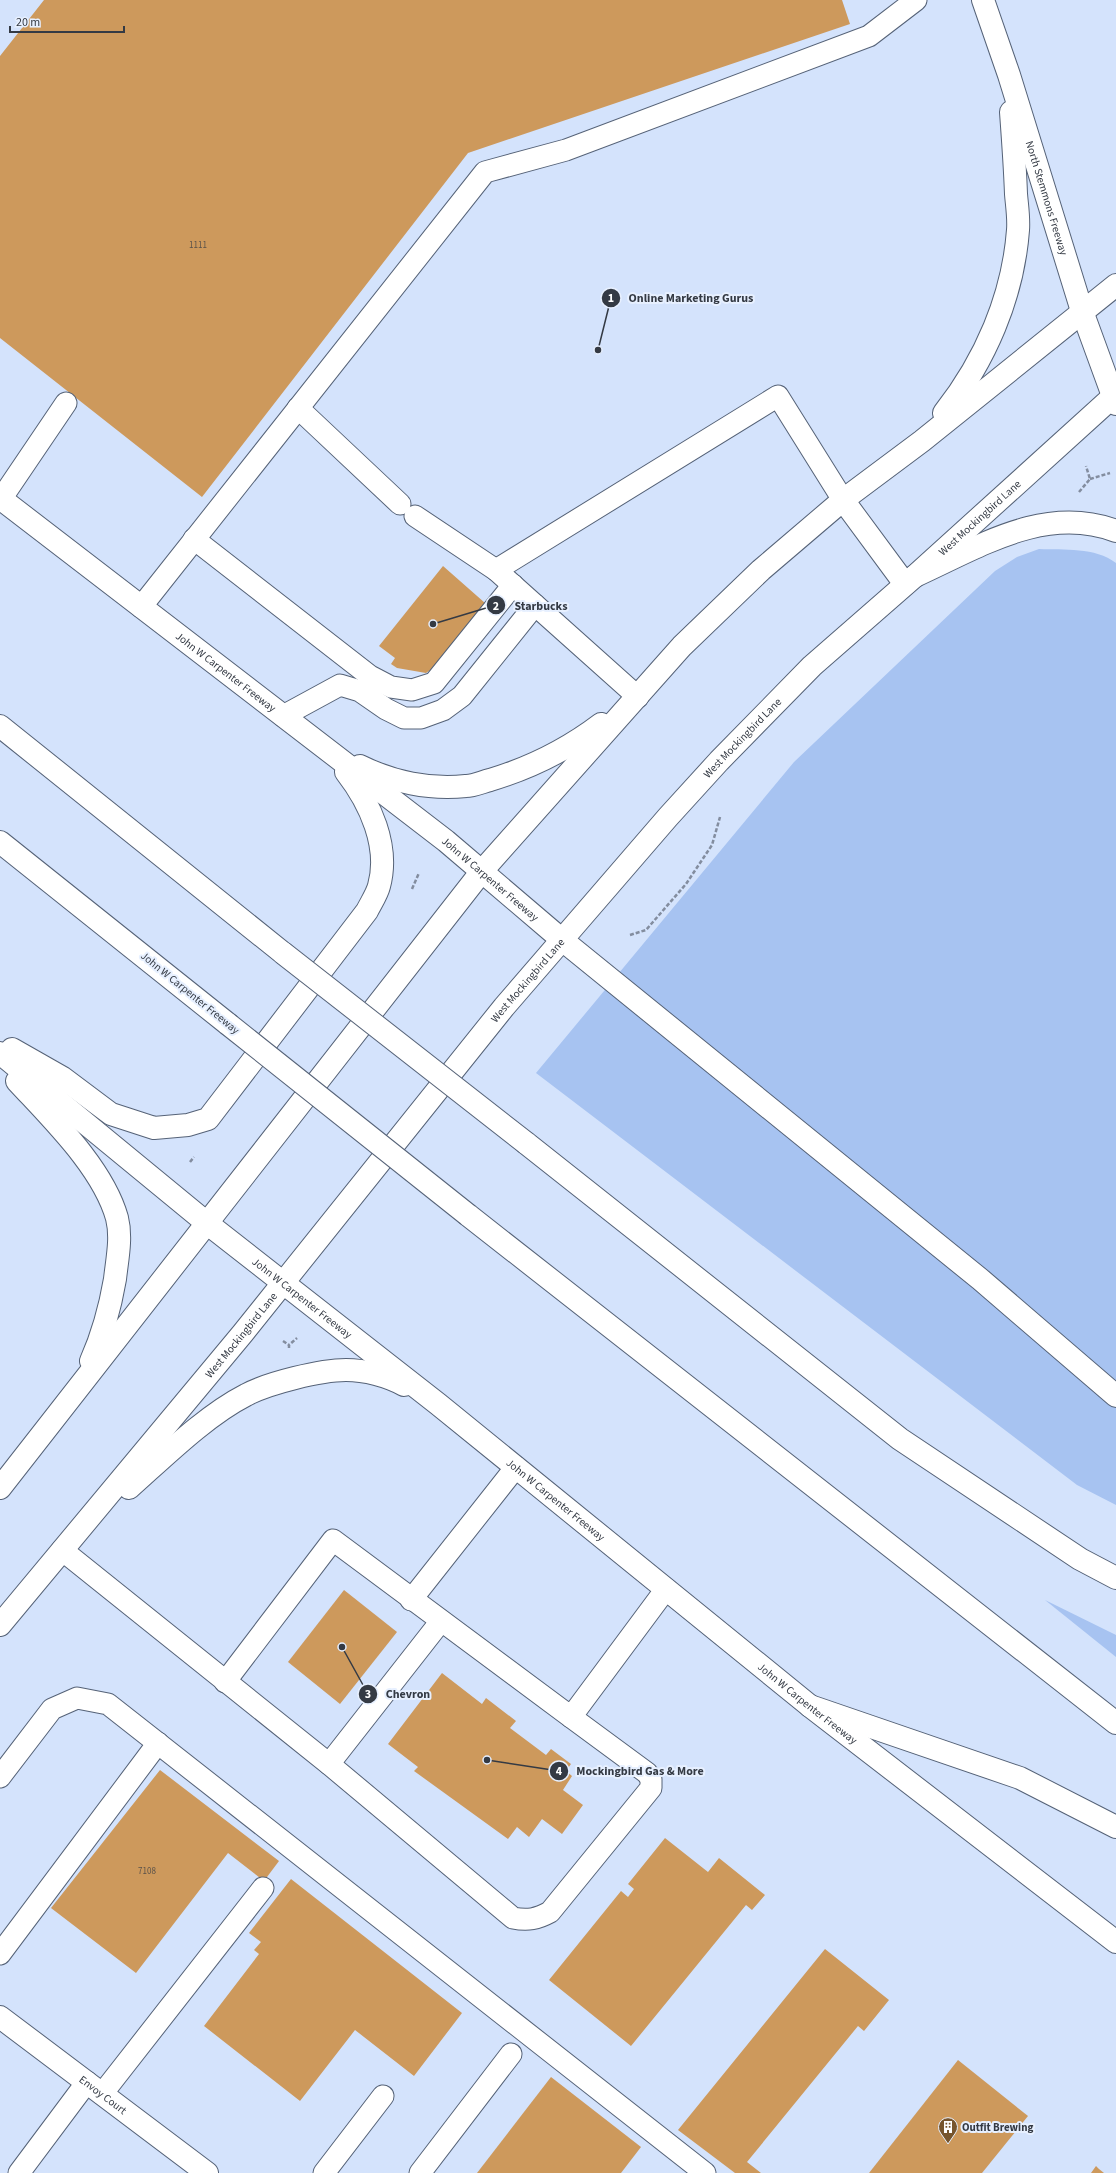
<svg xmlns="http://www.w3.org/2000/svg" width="1116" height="2173" viewBox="0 0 1116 2173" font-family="'Source Sans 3',sans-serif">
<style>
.green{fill:#a7c3f1}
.building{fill:#cd995c}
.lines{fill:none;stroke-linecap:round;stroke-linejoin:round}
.lane-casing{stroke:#556277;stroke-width:23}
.street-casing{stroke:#556277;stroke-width:24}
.secondary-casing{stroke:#556277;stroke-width:24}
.highway-casing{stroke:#556277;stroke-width:24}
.path{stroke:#838d9f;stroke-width:2.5;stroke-dasharray:4 2;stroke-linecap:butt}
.lane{stroke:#fff;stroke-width:21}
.street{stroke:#fff;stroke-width:22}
.secondary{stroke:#fff;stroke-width:22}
.highway{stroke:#fff;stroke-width:22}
.highway-bridge-casing{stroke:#556277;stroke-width:24;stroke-linecap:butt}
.highway-bridge{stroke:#fff;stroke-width:22}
.labels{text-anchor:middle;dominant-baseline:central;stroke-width:4;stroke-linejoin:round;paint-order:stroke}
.number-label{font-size:9px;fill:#5a524a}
.street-label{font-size:11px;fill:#343a44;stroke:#e7f0ff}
.poi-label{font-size:11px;font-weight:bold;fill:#343a44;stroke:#e7f0ff;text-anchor:start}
.leader{fill:none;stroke:#343a44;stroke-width:1.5}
.callout-dot{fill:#343a44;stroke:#e7f0ff;stroke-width:1.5}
.mark-label{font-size:12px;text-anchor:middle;font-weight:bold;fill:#fff}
.callout-label{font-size:12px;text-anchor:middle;font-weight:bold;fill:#343a44;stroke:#e7f0ff;stroke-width:4;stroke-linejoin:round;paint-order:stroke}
</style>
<rect width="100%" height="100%" fill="#d4e3fc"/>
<g class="green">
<path d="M1039 549C1064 550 1095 547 1116 563V1505L1077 1485 536 1073 794 762 995 571 1017 557Z"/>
<path d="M1045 1600 1116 1635V1657Z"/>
</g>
<g class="building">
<path d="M44 0H842L850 24 468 153 202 497 0 338V56Z"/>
<path d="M443 566 485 603 446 659 426 673 397 668 391 664 395 658 379 646Z"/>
<path d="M344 1590 397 1632 340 1704 288 1662Z"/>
<path d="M442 1673 482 1704 486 1698 516 1721 510 1728 546 1755 551 1749 571 1764 566 1771 572 1776 563 1790 583 1805 562 1834 542 1819 529 1837 517 1827 508 1839 414 1771 418 1767 388 1744Z"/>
<path d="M160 1770 279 1861 264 1881 228 1853 136 1973 51 1908Z"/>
<path d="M665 1838 708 1872 719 1858 765 1895 752 1910 746 1905 631 2046 549 1980 621 1891 628 1897 634 1889 628 1884Z"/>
<path d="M291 1879 462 2013 414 2076 355 2030 300 2101 204 2026 259 1954 254 1950 261 1942 249 1933Z"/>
<path d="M825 1949 889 2000 864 2031 858 2026 747 2162 761 2173H735L678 2130Z"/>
<path d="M958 2060 1028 2116 982 2173H869Z"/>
<path d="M551 2077 641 2147 621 2173H477Z"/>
<path d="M1096 2166 1099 2169 1104 2173H1091Z"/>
</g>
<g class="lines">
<g class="lane-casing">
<g id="lane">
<path d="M298 408 400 504"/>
<path d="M1 499 66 403"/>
<path d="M415 516 496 570"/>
<path d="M194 539 370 676 391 687 412 690 434 683 513 585"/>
<path d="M141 607 485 172 566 150 869 36 916 0"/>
<path d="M638 697 496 570 778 396 843 500"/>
<path d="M283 716 340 685 360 691 386 709 404 718H421L443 710 462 696 535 605"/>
<path d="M62 1550 329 1764 441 1621"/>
<path d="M411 1600 516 1467"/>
<path d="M225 1682 333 1540 571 1717 666 1589"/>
<path d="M329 1764 513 1918C528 1921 537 1919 550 1912L651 1788V1779L647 1773 571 1717"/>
<path d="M0 1777 52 1709 77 1698 108 1704 705 2173"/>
<path d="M0 1954 158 1743"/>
<path d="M102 2094 263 1888"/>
<path d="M19 2173 87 2082"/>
<path d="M324 2173 383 2096"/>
<path d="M420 2173 511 2054"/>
</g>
</g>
<g class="street-casing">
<g id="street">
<path id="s1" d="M0 2017 207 2173"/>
</g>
</g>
<g class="secondary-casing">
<g id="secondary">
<path id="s2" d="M983 0 1009 75 1082 311 1113 396"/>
<path d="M944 413C985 361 1013 297 1018 230 1019 218 1017 206 1016 194 1015 167 1013 139 1011 112"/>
<path id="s3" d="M0 498 446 841 561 939"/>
<path d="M843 500 905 584"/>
<path d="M360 766C392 782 430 790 466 786 474 786 482 782 490 780 530 768 568 749 601 724"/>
<path d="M12 1049 63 1078 111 1114 154 1128 188 1125 208 1119 367 911C371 903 377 894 379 886 390 846 370 803 346 772"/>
<path id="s4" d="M0 1053 208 1224 438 1404 810 1706 1116 1942"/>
<path d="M17 1081C52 1119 103 1168 117 1218 122 1238 117 1260 115 1279 110 1308 103 1334 91 1361"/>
<path d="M0 1488 482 871 682 646 761 570 843 500 922 441 1116 285"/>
<path d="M129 1488C164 1457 205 1416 246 1395 268 1383 321 1370 346 1370 365 1370 388 1376 404 1385"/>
<path id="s5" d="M0 1625 243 1333 504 1007 668 817 719 761 812 666 915 576 1116 394"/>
</g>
</g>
<g class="highway-casing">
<g id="highway">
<path d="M1113 396 1116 404"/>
<path d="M915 576C979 547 1045 504 1116 531"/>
<path d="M0 726 283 953"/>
<path d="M0 842 228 1024"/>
<path d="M561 939 980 1279 1116 1396"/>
<path d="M526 1143 900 1439 1080 1559 1116 1578"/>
<path d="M468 1215 1116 1723"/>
<path d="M810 1706 1020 1778 1116 1827"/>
</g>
</g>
<g class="path">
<path d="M1090 479 1110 473"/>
<path d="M1079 492 1090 479 1086 466"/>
<path d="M412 889 419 873"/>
<path d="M630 935 646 930 686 884 712 845 720 817"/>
<path d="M190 1162 194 1157"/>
<path d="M283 1341 289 1345"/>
<path d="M289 1348V1345L297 1338"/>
</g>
<use href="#lane" class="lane"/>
<use href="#street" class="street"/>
<use href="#secondary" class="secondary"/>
<use href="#highway" class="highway"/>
<g class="highway-bridge-casing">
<g id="highway-bridge">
<path d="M283 953 526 1143"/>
<path d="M228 1024 468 1215"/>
</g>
</g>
<use href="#highway-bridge" class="highway-bridge"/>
</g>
<defs>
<g id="building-pin" transform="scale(1)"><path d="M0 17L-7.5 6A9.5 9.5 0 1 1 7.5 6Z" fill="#77552d" stroke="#e7f0ff"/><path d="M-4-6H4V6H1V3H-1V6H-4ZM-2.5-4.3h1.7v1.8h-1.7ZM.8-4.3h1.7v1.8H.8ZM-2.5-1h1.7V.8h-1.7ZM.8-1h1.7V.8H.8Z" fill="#fff"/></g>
</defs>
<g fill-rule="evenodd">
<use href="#building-pin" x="948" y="2127"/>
</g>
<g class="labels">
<g class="number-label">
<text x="198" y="245">1111</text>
<text x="147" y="1871">7108</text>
</g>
<g class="street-label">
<text stroke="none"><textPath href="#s2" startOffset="208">North Stemmons Freeway</textPath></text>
<text stroke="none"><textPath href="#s5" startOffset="1481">West Mockingbird Lane</textPath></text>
<text stroke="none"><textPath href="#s3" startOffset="285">John W Carpenter Freeway</textPath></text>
<text stroke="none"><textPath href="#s5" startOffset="1157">West Mockingbird Lane</textPath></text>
<text stroke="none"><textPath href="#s3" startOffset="621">John W Carpenter Freeway</textPath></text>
<text stroke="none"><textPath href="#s5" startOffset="833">West Mockingbird Lane</textPath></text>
<text transform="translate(190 993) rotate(39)">John W Carpenter Freeway</text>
<text stroke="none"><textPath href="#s4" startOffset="389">John W Carpenter Freeway</textPath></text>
<text stroke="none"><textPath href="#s5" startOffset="377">West Mockingbird Lane</textPath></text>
<text stroke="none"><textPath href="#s4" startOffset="713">John W Carpenter Freeway</textPath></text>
<text stroke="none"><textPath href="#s4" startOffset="1037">John W Carpenter Freeway</textPath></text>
<text stroke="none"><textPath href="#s1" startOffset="129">Envoy Court</textPath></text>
</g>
<g class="poi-label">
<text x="962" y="2127">Outfit Brewing</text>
</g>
</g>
<path class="leader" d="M598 350L611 298M433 624L496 605M342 1647L368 1694M487 1760L559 1771"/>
<g class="callout-dot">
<circle cx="598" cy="350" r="4"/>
<circle cx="433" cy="624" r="4"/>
<circle cx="342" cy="1647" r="4"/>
<circle cx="487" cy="1760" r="4"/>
<circle cx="611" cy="298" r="10"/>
<circle cx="496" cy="605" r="10"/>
<circle cx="368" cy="1694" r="10"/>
<circle cx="559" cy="1771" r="10"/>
</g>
<g class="mark-label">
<text x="611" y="302">1</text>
<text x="496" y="610">2</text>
<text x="368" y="1698">3</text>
<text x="559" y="1775">4</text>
</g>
<g class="callout-label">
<text x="691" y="302">Online Marketing Gurus</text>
<text x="541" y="610">Starbucks</text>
<text x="408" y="1698">Chevron</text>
<text x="640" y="1775">Mockingbird Gas &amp; More</text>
</g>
<path d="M10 26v6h114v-6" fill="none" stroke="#343a44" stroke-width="2"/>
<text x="16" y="26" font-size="12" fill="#343a44" stroke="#e7f0ff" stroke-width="3" paint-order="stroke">20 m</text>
</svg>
